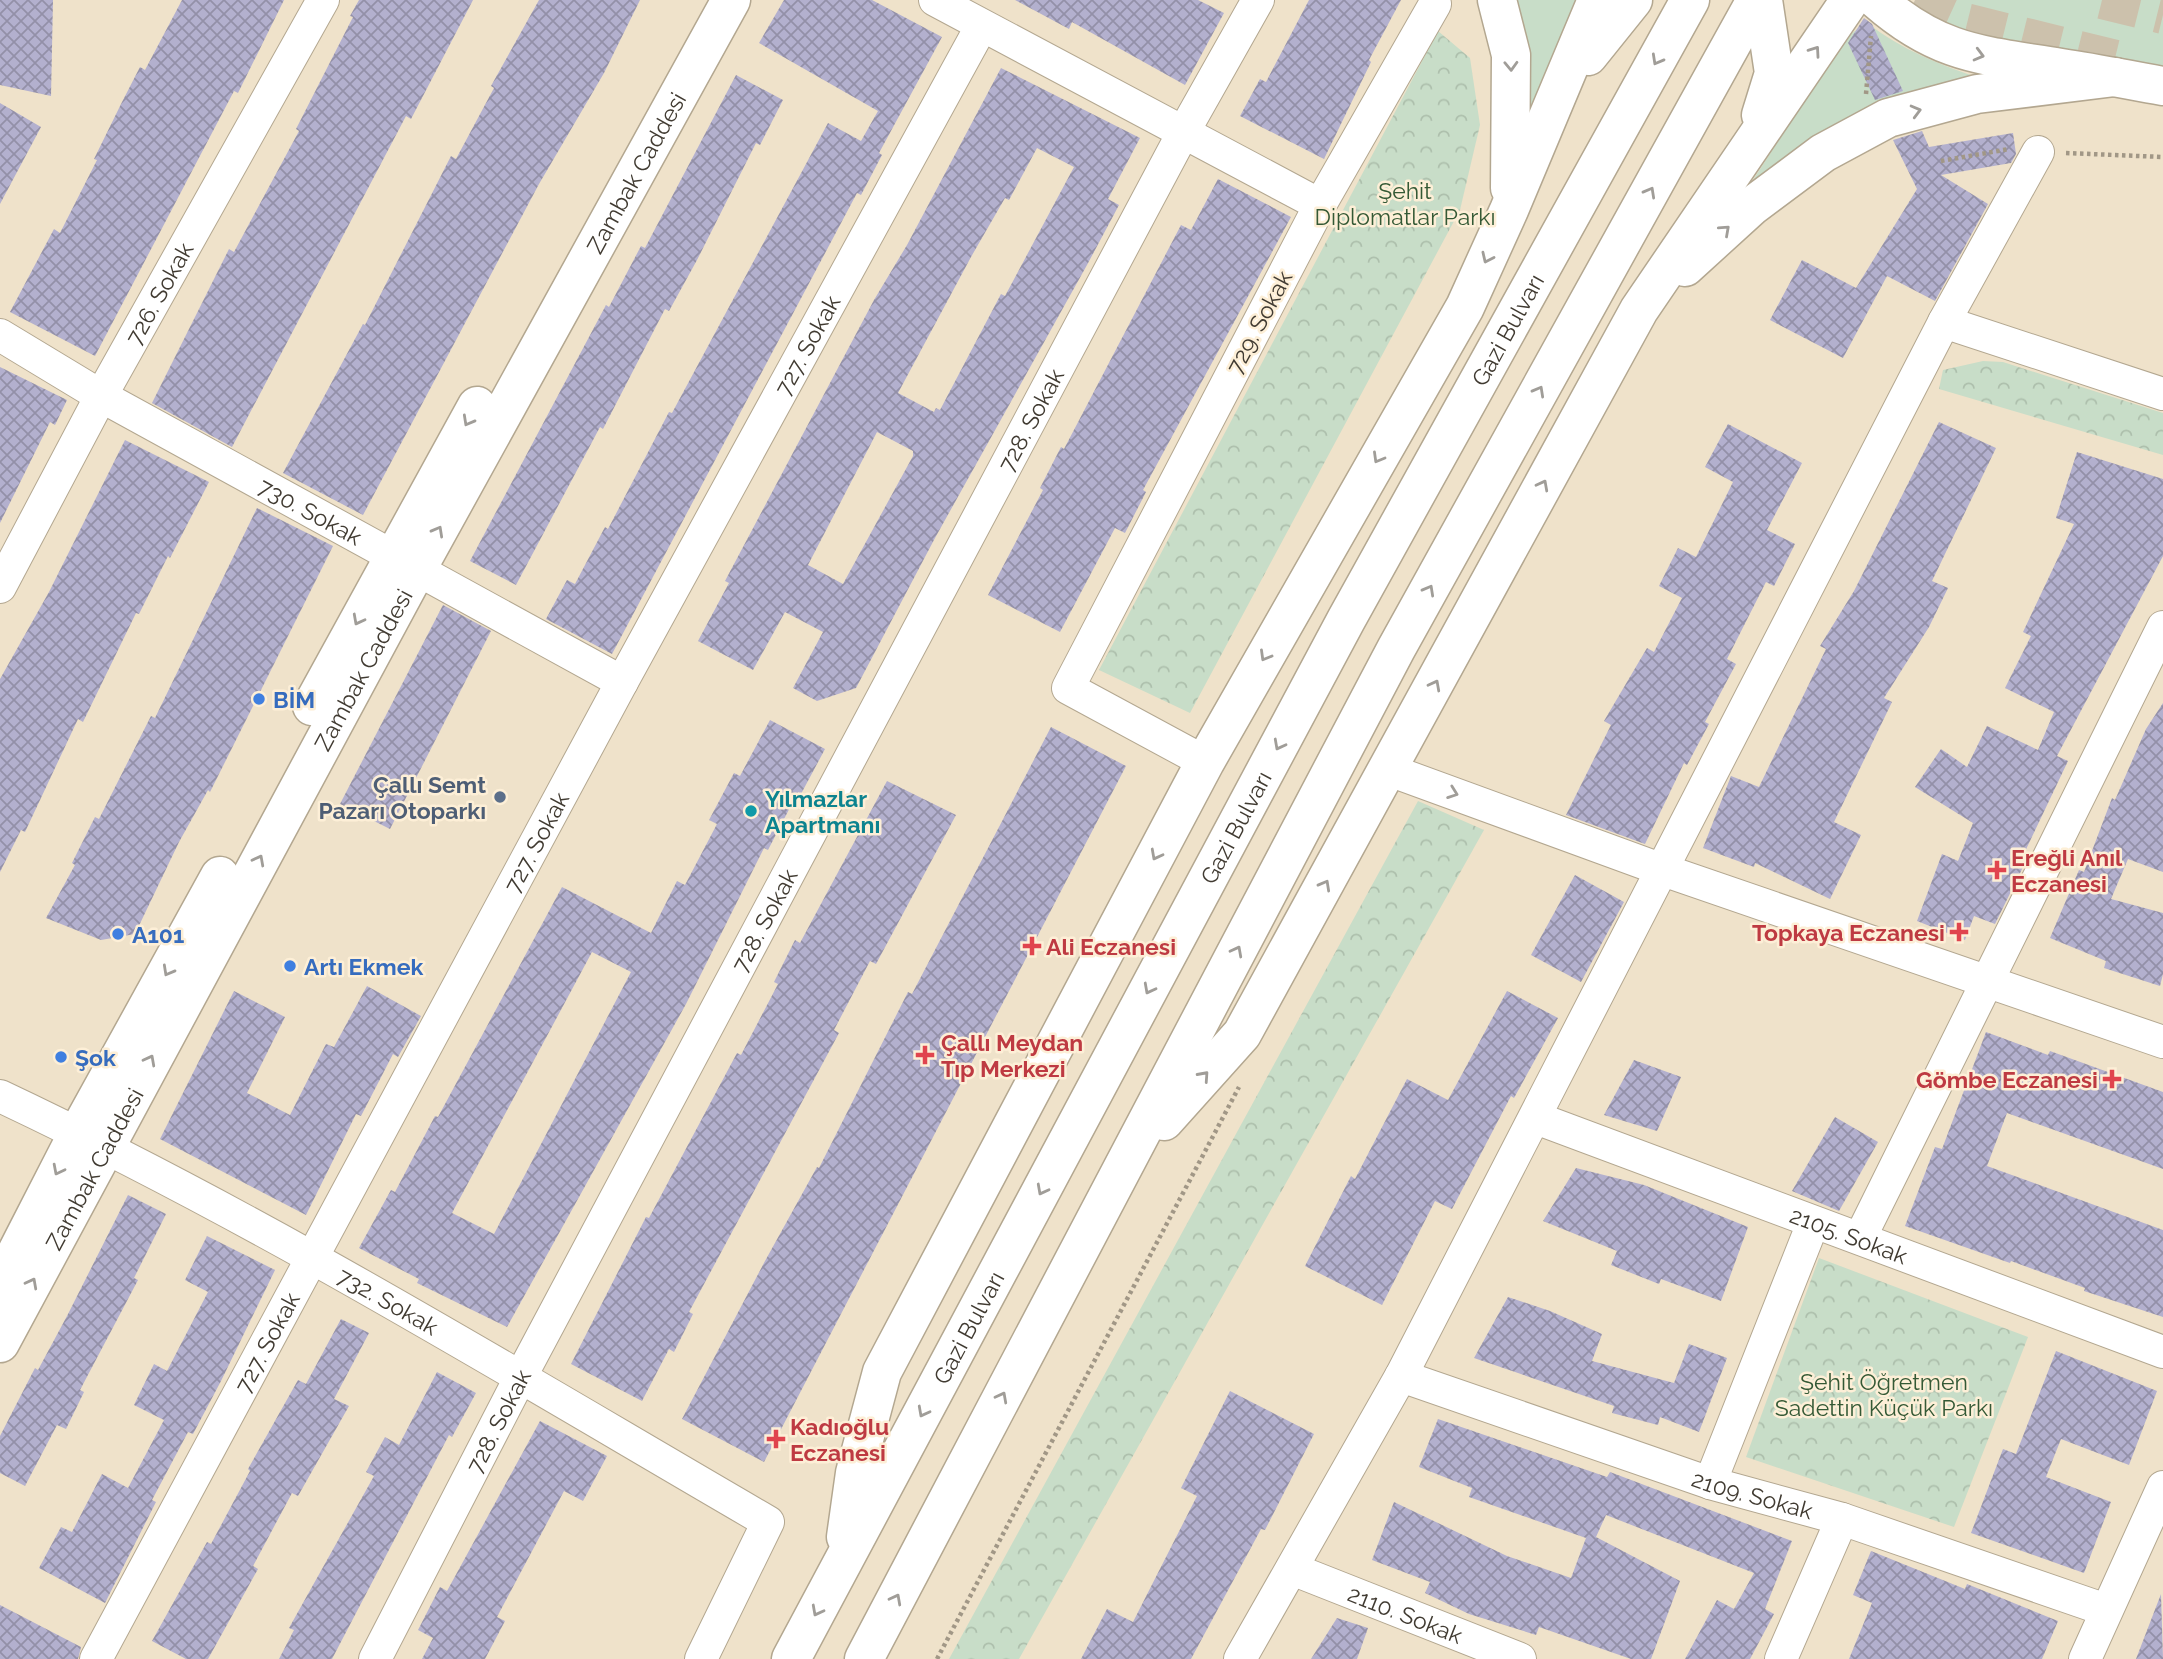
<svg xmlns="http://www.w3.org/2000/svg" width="2163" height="1659" viewBox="0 0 2163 1659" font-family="Raleway,sans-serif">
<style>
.grass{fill:#c8ddc8}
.park{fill:url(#park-crowns)}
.building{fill:url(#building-cross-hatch);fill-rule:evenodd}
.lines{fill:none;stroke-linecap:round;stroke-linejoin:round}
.trunk-tunnel{stroke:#ccc1ac;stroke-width:38;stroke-dasharray:38 19;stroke-linecap:butt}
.minor-casing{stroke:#b3a790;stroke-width:34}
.tertiary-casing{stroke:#b3a790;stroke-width:41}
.trunk-casing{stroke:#b3a790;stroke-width:41}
.path{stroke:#a19786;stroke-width:4.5;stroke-dasharray:3.5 3.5;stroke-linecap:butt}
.minor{stroke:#fff;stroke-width:32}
.tertiary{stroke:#fff;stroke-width:38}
.trunk{stroke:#fff;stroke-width:38}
.oneway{stroke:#a09d98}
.shop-dot{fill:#3f7fe0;stroke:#fdefd7;stroke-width:2.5}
.service-dot{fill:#5c6f8a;stroke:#fdefd7;stroke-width:2.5}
.culture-dot{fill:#0f9aa8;stroke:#fdefd7;stroke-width:2.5}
.health-dot{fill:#e0444e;stroke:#fdefd7;stroke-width:2.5}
.labels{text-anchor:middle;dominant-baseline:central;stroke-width:5;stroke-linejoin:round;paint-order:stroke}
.street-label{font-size:23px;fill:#413b32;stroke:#fdefd7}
.park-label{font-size:23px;fill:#345935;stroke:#fdefd7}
.shop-label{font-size:23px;font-weight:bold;fill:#366cbe;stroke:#fdefd7;text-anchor:start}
.service-label{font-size:23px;font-weight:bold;fill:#4e5e75;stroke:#fdefd7;text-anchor:end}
.culture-label{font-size:23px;font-weight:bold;fill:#0d838f;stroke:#fdefd7;text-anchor:start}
.health-label{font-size:23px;font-weight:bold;fill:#be3a42;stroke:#fdefd7;text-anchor:start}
</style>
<defs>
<pattern id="park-crowns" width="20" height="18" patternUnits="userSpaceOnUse" patternTransform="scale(1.75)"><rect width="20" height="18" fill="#c8ddc8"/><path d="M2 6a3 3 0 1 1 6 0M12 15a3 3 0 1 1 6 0" fill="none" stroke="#adbfac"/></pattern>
<pattern id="building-cross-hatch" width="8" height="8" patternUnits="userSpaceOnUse" patternTransform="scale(1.75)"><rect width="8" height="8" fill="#b3b0ce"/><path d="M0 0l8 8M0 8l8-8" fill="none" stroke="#9390a8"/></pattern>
</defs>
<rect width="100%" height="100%" fill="#efe2ca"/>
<g class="grass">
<path d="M1509 0H1582L1530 112 1526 57Z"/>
<path d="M1916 0H2163V76L1941 27 1910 8Z"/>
<path d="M1866 22C1902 50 1940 65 1983 79L1751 183 1845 39Z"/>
</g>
<g class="park">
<path d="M1438 31 1470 58 1480 125 1460 210 1190 713 1099 670Z"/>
<path d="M1983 361 2003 362 2163 413V455L1939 389 1943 370Z"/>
<path d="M1418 801 1484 830 1019 1659H949Z"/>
<path d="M1819 1258 2028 1337 1954 1527 1746 1457Z"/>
</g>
<g class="building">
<path d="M0 0H53L51 96 0 85Z"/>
<path d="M182 0H284L238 93 234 91 95 356 10 312 54 229 60 233 97 160 94 159 122 102 140 67 145 70Z"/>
<path d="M359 0H473L411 119 406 116 232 447 152 403 229 249 234 252 299 131 296 129 353 17 350 16Z"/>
<path d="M539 0H640L604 73 539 184 363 515 283 473 363 324 365 325 451 156 456 159 494 88 491 86Z"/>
<path d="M784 0H872L942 37 879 153 882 155 861 195 857 193 612 654 546 619 567 580 575 584 605 527 608 529 669 412 672 413 828 123 861 141 878 111 759 43Z"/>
<path d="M1015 0H1198L1224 13 1185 85 1072 22 1069 29Z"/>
<path d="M1309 0H1401L1369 60 1371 62 1324 159 1240 116 1260 79 1266 82Z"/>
<path d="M1864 18 1872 24 1903 91 1875 100 1848 43Z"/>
<path d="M1001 68 1140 138 1108 199 1119 205 1087 265 935 538 856 688 817 701 793 688 823 632 785 612 753 670 698 641 729 583 725 581 874 300 907 245ZM1037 148 1074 167 1005 296 1001 294 940 410 936 408 934 412 898 393 971 257 1005 198 1009 200ZM877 432 913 451V456L843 584 808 565Z"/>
<path d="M736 75 783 100 760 145 756 143 697 260 669 311 665 309 603 429 600 427 516 585 470 561 606 305 609 307 641 246 645 248Z"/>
<path d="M0 103 41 127 0 204Z"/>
<path d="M1922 131 1929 147 2013 133 2016 154 2011 163 1941 175 1988 204 1935 301 1887 276 1843 358 1770 320 1802 260 1856 288 1917 189 1893 140Z"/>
<path d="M1218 179 1291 217 1143 490 1146 492 1125 533 1115 528 1060 632 988 595 1043 490 1040 488 1061 447 1064 449 1181 225 1191 230Z"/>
<path d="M0 367 67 400 55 425 50 422 0 523Z"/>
<path d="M1939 422 1996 448 1932 581 1948 588 1929 627 1884 698 1892 702 1834 822 1861 835 1830 899 1755 863 1754 867 1703 848 1731 776 1759 787 1826 649 1820 646 1854 591Z"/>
<path d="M1728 424 1802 463 1767 530 1795 544 1774 586 1766 582 1727 659 1736 664 1705 722 1709 724 1687 765 1684 763 1645 844 1566 815 1611 725 1604 721 1647 648 1654 652 1682 598 1659 586 1678 548 1696 557 1733 482 1705 467Z"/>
<path d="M125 440 209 482 170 558 168 556 139 614 136 613 83 722 78 719 25 832 21 830 0 872V679L49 592Z"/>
<path d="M2077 452 2163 479V556L2057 756 2068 761 2020 862 2025 863 1995 924 1974 916 1965 940 1917 921 1942 854 1958 861 1973 823 1915 787 1941 749 1967 767 1987 726 2038 750 2054 712 2005 688 2031 636 2023 632 2074 524 2056 518Z"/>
<path d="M257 508 333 546 210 792 208 790 179 842 135 934 101 940 46 918 75 865 72 863 95 817 99 819 151 716 155 718Z"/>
<path d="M443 605 491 631 390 829 340 804Z"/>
<path d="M2163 703V872L2128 859 2111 899 2163 913V974L2160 986 2104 968 2106 961 2050 938 2079 870 2084 872 2112 798 2115 800 2146 729Z"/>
<path d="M770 720 825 749 801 794 798 792 768 850 764 848 686 1004 507 1327 417 1283 419 1279 359 1248 391 1190 395 1192 435 1116 438 1117 562 887 651 933 677 881 685 885 717 824 709 820 734 773 740 776ZM592 952 631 972 494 1234 452 1213Z"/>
<path d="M1051 727 1126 766 764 1462 682 1419 765 1261 817 1167 819 1168 908 992 912 994Z"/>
<path d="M887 781 956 815 876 964 870 961 834 1030 839 1033 689 1312 693 1314 674 1352 669 1349 642 1401 571 1364 646 1217 649 1218 737 1053 741 1055 778 984 774 982 795 940 800 943Z"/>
<path d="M1575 875 1624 902 1581 982 1531 955Z"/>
<path d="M367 986 421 1016 398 1057 393 1054 361 1116 356 1114 306 1215 160 1139 234 991 285 1017 247 1093 290 1115 326 1044 334 1047Z"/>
<path d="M1507 991 1558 1018 1514 1098 1511 1096 1452 1209 1435 1201 1382 1305 1305 1266 1351 1176 1355 1179 1407 1079 1448 1100Z"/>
<path d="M1986 1032 2048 1055 2050 1051 2163 1092V1169L2007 1113 1987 1166 2163 1230V1317L2084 1291 2085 1288 2011 1261 2010 1263 1905 1226 1935 1147 1942 1149Z"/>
<path d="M1634 1060 1681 1077 1657 1131 1604 1115Z"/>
<path d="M1835 1117 1878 1142 1839 1211 1792 1191Z"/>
<path d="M1576 1168 1644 1185 1748 1227 1721 1301 1661 1279 1659 1284 1611 1265 1617 1251 1543 1221Z"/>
<path d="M128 1195 166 1214 134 1278 138 1280 80 1390 84 1392 66 1429 57 1425 25 1486 0 1473V1436L35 1368 38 1370 67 1316Z"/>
<path d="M207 1236 275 1270 221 1381 193 1434 188 1432 152 1500 156 1502 105 1603 39 1568 61 1527 72 1532 102 1474 128 1488 164 1420 134 1405 154 1364 167 1371 208 1292 185 1280Z"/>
<path d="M1508 1297 1550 1311 1602 1334 1592 1361 1674 1383 1689 1344 1727 1358 1699 1432 1660 1417 1658 1425 1612 1413 1614 1406 1474 1358Z"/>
<path d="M341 1319 369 1333 334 1399 349 1406 298 1496 292 1493 253 1566 258 1569 208 1659H186L152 1641 207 1542 211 1544 250 1471 248 1469 298 1380 306 1384Z"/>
<path d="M2056 1351 2157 1391 2129 1465 2061 1439 2046 1477 2111 1502 2084 1573 1971 1533 2003 1449 2016 1454Z"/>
<path d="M437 1372 476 1393 452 1437 449 1435 332 1659H279L294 1630 289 1628 374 1476 366 1472 385 1437 399 1445Z"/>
<path d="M1230 1391 1314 1434 1265 1530 1261 1529 1191 1659H1081L1107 1609 1133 1622 1197 1496 1181 1488Z"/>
<path d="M1438 1419 1607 1477 1610 1472 1792 1541 1765 1609 1774 1614 1750 1659H1685L1717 1600 1734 1609 1754 1573 1606 1515 1596 1537 1680 1581 1651 1659H1631L1539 1627 1536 1635 1469 1614 1425 1593 1430 1582 1372 1560 1394 1502 1507 1556 1571 1578 1586 1538 1469 1497 1472 1488 1419 1467Z"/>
<path d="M540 1421 607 1456 583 1501 564 1491 497 1617 505 1621 485 1659H422L433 1638 418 1630 440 1587 447 1591Z"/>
<path d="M1871 1551 1965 1589 1967 1584 2058 1621 2042 1659H1849L1872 1603 1853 1595Z"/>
<path d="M2161 1594 2163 1659H2136Z"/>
<path d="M0 1605 81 1647 78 1659H0Z"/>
<path d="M1337 1618 1368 1628 1357 1659H1311Z"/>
</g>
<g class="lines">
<g class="trunk-tunnel">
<path d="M1915 0 1961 21 2124 61"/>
<path d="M2102 0 2163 15"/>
</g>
<g class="minor-casing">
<g id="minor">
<path d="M935 0 1320 205 1068 688 1205 762"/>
<path d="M1320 205 1435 4"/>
<path d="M1944 322 2163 394"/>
<path id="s1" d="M0 335 101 396 622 682"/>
<path id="s2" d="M0 587 101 396 323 0"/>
<path d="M1389 770 1660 869 2163 1042"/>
<path id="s3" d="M0 1096C265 1221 515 1375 768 1522L701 1659"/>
<path id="s4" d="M1536 1118 2163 1352"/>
<path d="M1860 1238 2163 627"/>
<path id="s5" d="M1401 1376 1710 1483 1842 1519 2106 1610"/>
<path d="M1710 1483 1813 1223"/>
<path id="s6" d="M1292 1569 1520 1659"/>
<path id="s7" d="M96 1659 622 682 981 27"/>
<path id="s8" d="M375 1659 520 1378 1183 133 1258 0"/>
<path d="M1240 1659 1401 1376 1944 322 2038 152"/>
<path d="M1781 1659 1842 1519"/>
<path d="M2085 1659 2163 1487"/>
</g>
</g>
<g class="tertiary-casing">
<g id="tertiary">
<path d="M312 706 477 406"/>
<path d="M0 1285 78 1133 220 876"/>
<path id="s9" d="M0 1343 418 567 731 0"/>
</g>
</g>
<g class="trunk-casing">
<g id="trunk">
<path d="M1497 0 1511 55 1510 188"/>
<path d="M1877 0C1940 55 1983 55 2061 68 2095 73 2129 80 2163 86"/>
<path d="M1588 56 1633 0"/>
<path d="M1761 115 1774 73 1763 0"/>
<path d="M1685 267 1752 206 1823 153 1888 118 1977 94 2115 77"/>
<path d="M1164 1121 1242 1034 1639 310 1850 0"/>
<path d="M846 1537 855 1473 882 1372 1205 762 1465 307 1509 210 1597 0"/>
<path id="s10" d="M791 1659 1346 620 1690 0"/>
<path d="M864 1659 1396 649 1756 0"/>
</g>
</g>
<g class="path">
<path d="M1866 94 1871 36"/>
<path d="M2066 153 2163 157"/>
<path d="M1941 161 2009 149"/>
<path d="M937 1659 1239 1087"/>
</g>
<use href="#minor" class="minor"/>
<use href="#tertiary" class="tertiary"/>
<use href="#trunk" class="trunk"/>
</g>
<defs><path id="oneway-chevron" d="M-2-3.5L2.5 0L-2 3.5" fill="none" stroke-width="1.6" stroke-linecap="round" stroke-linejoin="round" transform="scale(1.75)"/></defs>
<g class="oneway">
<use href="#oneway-chevron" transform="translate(1815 51) rotate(-55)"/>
<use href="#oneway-chevron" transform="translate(1979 55) rotate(15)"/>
<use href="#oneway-chevron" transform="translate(1657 60) rotate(119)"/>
<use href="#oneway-chevron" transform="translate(1511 66) rotate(88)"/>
<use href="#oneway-chevron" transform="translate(1916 111) rotate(-15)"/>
<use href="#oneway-chevron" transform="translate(1650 192) rotate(-61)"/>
<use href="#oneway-chevron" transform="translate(1725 230) rotate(-42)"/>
<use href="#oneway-chevron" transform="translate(1487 258) rotate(115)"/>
<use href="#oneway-chevron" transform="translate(1539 391) rotate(-61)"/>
<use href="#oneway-chevron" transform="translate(468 421) rotate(119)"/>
<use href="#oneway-chevron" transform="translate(1378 458) rotate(120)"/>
<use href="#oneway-chevron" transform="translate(1543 485) rotate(-62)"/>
<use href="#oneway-chevron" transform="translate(438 531) rotate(-61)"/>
<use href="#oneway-chevron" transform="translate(1429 590) rotate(-61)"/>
<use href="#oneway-chevron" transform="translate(358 620) rotate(118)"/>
<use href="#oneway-chevron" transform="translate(1265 656) rotate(120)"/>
<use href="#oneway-chevron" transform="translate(1435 685) rotate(-62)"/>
<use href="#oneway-chevron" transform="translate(1279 745) rotate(118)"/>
<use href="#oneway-chevron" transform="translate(1453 793) rotate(20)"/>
<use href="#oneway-chevron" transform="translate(1156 855) rotate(118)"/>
<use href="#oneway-chevron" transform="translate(259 860) rotate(-62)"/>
<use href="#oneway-chevron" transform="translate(1325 885) rotate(-61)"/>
<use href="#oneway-chevron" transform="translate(1237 951) rotate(-62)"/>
<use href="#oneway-chevron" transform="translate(168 971) rotate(119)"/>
<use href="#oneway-chevron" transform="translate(1149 989) rotate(118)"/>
<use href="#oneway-chevron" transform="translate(150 1060) rotate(-62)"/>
<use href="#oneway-chevron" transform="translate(1204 1076) rotate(-48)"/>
<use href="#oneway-chevron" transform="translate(58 1170) rotate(117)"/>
<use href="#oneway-chevron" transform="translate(1042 1190) rotate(118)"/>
<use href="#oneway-chevron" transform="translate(32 1283) rotate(-62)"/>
<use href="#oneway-chevron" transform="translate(1002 1397) rotate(-62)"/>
<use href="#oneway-chevron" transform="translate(923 1412) rotate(118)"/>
<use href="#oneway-chevron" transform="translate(896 1599) rotate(-62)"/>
<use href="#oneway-chevron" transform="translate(817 1611) rotate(118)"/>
</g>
<g class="shop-dot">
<circle cx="259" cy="699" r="7"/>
<circle cx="118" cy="934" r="7"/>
<circle cx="290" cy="966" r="7"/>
<circle cx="61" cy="1057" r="7"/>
</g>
<circle class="service-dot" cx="500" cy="797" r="7"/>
<circle class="culture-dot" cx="751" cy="811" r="7"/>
<g class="health-dot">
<path d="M1993.5 859.5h7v7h7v7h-7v7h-7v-7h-7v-7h7z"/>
<path d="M1955.5 921.5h7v7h7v7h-7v7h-7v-7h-7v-7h7z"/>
<path d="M1028.5 935.5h7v7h7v7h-7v7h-7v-7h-7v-7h7z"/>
<path d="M921.5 1044.5h7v7h7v7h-7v7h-7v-7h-7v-7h7z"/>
<path d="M2108.5 1068.5h7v7h7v7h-7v7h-7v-7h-7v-7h7z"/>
<path d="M772.5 1428.5h7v7h7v7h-7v7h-7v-7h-7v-7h7z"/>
</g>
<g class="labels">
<g class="street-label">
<text stroke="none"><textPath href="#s9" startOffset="1332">Zambak Caddesi</textPath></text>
<text stroke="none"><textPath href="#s2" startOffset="334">726. Sokak</textPath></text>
<text transform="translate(1259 322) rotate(-62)">729. Sokak</text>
<text stroke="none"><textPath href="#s10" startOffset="1510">Gazi Bulvarı</textPath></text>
<text stroke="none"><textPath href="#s7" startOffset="1494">727. Sokak</textPath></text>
<text stroke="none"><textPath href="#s8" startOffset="1402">728. Sokak</textPath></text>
<text stroke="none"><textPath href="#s1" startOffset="357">730. Sokak</textPath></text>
<text stroke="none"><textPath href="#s9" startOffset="765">Zambak Caddesi</textPath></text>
<text stroke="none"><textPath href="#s10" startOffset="943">Gazi Bulvarı</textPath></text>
<text stroke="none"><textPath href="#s7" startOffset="928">727. Sokak</textPath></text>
<text stroke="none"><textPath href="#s8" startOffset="835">728. Sokak</textPath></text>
<text stroke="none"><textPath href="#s9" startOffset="198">Zambak Caddesi</textPath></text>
<text stroke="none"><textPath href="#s4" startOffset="334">2105. Sokak</textPath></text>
<text stroke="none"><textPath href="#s3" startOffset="439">732. Sokak</textPath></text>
<text stroke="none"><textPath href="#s10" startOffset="376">Gazi Bulvarı</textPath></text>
<text stroke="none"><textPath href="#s7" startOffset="360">727. Sokak</textPath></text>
<text stroke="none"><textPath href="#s8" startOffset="268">728. Sokak</textPath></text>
<text stroke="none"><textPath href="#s5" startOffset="371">2109. Sokak</textPath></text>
<text stroke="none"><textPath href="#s6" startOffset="122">2110. Sokak</textPath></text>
</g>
<g class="park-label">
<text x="1405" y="190">Şehit<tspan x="1405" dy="26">Diplomatlar Parkı</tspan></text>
<text x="1884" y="1381">Şehit Öğretmen<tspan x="1884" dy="26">Sadettin Küçük Parkı</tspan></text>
</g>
<g class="shop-label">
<text x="273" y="699">BİM</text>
<text x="132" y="934">A101</text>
<text x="304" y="966">Artı Ekmek</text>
<text x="75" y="1057">Şok</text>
</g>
<g class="service-label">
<text x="486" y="784">Çallı Semt<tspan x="486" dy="26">Pazarı Otoparkı</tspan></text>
</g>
<g class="culture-label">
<text x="765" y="798">Yılmazlar<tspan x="765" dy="26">Apartmanı</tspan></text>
</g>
<g class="health-label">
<text x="2011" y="857">Ereğli Anıl<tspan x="2011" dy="26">Eczanesi</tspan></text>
<text x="1945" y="932" text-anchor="end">Topkaya Eczanesi</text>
<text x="1046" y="946">Ali Eczanesi</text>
<text x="941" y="1042">Çallı Meydan<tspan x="941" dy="26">Tıp Merkezi</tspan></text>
<text x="2098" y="1079" text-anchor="end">Gömbe Eczanesi</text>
<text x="790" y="1426">Kadıoğlu<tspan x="790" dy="26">Eczanesi</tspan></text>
</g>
</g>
</svg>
